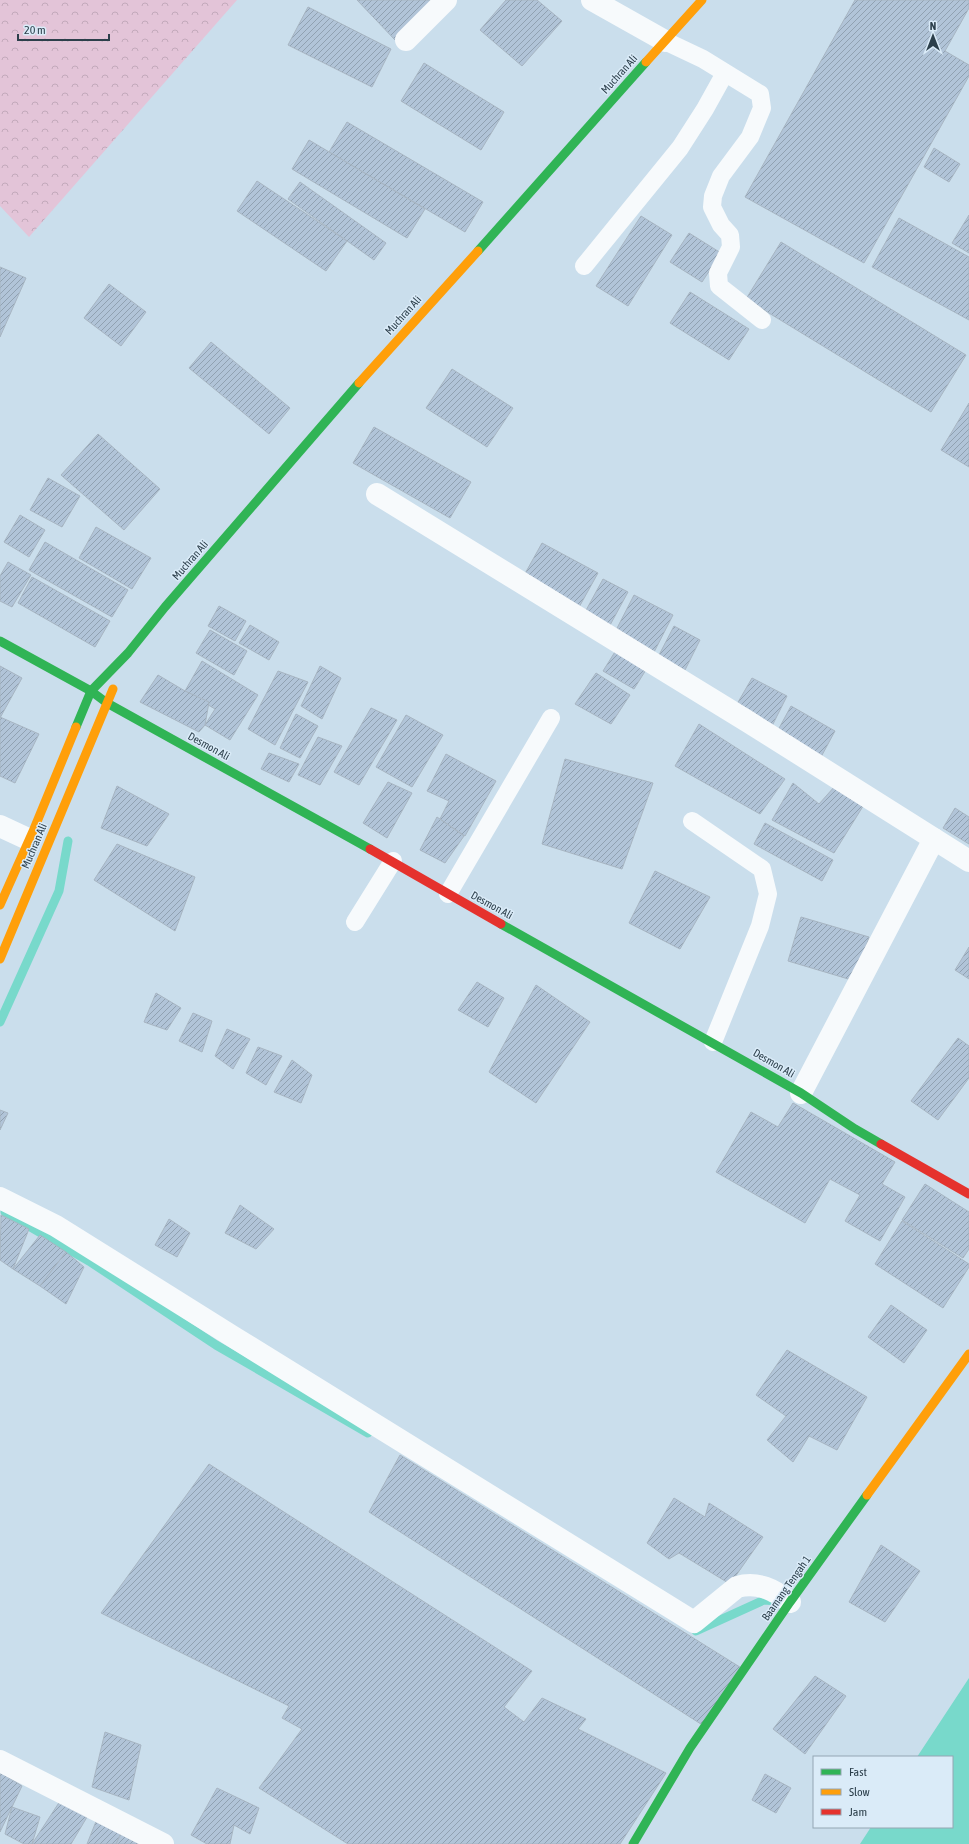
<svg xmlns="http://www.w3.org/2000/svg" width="969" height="1844" viewBox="0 0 969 1844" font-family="'Asap Condensed',sans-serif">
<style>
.park{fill:url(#park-crowns)}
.water{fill:#78d9cb}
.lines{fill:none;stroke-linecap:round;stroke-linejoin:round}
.stream{stroke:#78d9cb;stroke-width:9}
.building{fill:url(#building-hatch);stroke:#a7b5c2}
.lane{stroke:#f7fafc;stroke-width:18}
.street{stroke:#f7fafc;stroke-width:22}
.fast{stroke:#30b455;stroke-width:9}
.slow{stroke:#ff9f0a;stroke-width:9}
.jam{stroke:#e5322d;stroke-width:9}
.labels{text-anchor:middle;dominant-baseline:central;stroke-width:3;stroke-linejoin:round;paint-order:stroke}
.street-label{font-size:11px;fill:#2c3f4b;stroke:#daebf8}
</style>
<defs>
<pattern id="park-crowns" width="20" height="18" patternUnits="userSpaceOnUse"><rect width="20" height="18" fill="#e3c4d8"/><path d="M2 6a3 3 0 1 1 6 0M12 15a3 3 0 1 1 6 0" fill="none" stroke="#c3a9bb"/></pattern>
<pattern id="building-hatch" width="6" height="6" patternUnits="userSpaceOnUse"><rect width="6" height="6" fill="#b1c4d8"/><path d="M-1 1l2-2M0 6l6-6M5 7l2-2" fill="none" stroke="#90a1b1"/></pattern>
</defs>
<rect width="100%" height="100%" fill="#cadeec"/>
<path class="park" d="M0 0H237L29 237 0 206Z"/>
<path class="water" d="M969 1678V1844H860L871 1827H952V1757H917Z"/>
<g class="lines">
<g class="stream">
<path d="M0 1022 59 891 68 841"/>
<path d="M5 1212 89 1261 216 1345 368 1433"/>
<path d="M696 1631 764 1600 778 1601"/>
</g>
</g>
<g class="building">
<path d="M357 0H438L395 40Z"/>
<path d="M506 0H537L562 21 522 66 480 30Z"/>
<path d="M855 0H969V8L945 51 969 65V76L864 263 745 197Z"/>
<path d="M308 7 391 49 372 87 288 45Z"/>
<path d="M424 63 504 112 481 150 401 101Z"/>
<path d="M347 122 483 202 465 232 329 152Z"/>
<path d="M309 140 425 209 407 238 292 169Z"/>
<path d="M934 148 960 164 949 182 924 167Z"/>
<path d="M257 181 347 241 326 271 237 211Z"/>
<path d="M300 182 386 243 374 260 288 199Z"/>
<path d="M969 215V253L952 243Z"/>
<path d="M641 216 672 235 628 306 596 286Z"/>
<path d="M899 218 969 257V320L872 267Z"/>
<path d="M689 233 721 253 702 282 670 262Z"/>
<path d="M781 242 966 355 931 412 746 299Z"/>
<path d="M0 267 26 278 0 337Z"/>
<path d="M109 284 146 312 121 346 84 318Z"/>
<path d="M690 292 749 329 729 360 670 323Z"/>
<path d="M211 342 290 408 269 434 189 368Z"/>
<path d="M452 369 513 408 487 447 426 408Z"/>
<path d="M969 403V467L941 450Z"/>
<path d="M374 427 471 482 450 518 353 463Z"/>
<path d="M98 434 160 489 124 530 61 475Z"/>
<path d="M48 478 80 496 62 527 30 510Z"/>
<path d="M20 515 45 530 29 557 4 542Z"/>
<path d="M96 527 151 558 132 589 79 558Z"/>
<path d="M45 542 128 590 112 617 29 570Z"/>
<path d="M542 543 598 573 578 609 522 579Z"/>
<path d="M8 562 31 575 12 607 0 601V576Z"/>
<path d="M32 577 110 621 95 647 18 603Z"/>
<path d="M603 579 628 592 609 627 584 614Z"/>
<path d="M634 595 673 615 651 658 612 638Z"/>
<path d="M219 606 246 621 235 641 208 626Z"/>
<path d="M250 625 279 642 269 660 239 643Z"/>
<path d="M674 626 700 640 685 670 658 657Z"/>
<path d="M210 630 247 651 234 675 196 653Z"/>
<path d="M618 647 649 665 634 689 603 671Z"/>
<path d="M202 661 258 695 230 740 205 725 215 709 185 691Z"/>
<path d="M0 666 22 678 0 718Z"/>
<path d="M320 666 341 678 322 719 301 706Z"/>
<path d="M278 671 308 682 275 745 248 729Z"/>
<path d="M596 673 630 695 611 724 575 704Z"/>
<path d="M158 675 185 691 209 702 205 725 199 732 140 702Z"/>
<path d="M752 678 787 696 772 726 737 704Z"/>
<path d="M791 706 835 731 821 757 777 732Z"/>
<path d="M371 708 397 720 359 785 334 772Z"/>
<path d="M296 714 318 726 300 758 280 748Z"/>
<path d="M406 715 443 735 412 787 376 767Z"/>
<path d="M0 717 39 734 15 783 0 776Z"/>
<path d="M699 724 785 779 760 814 675 766Z"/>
<path d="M318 737 342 746 320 785 298 775Z"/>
<path d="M269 753 299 764 289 782 261 769Z"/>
<path d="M446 754 496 781 465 836 440 819 449 801 427 791Z"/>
<path d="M565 759 653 783 622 869 542 844Z"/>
<path d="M388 782 412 793 387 838 363 823Z"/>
<path d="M793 783 819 804 835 786 865 803 834 853 772 820Z"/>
<path d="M117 786 169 814 147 846 101 828Z"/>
<path d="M955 808 969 817V844L943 828Z"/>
<path d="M437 817 464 836 445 863 420 850Z"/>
<path d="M765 823 833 860 822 881 754 844Z"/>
<path d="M117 844 195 877 175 931 94 880Z"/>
<path d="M655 871 710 897 680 949 629 923Z"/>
<path d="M801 917 869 937 855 981 788 961Z"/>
<path d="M969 947V979L955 970Z"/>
<path d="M477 982 504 998 488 1027 458 1010Z"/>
<path d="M536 985 590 1022 536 1103 489 1072Z"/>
<path d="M156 993 181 1008 167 1030 144 1022Z"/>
<path d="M193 1013 212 1021 202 1052 179 1041Z"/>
<path d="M227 1029 250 1039 233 1069 215 1056Z"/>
<path d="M958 1038 969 1046V1078L938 1120 911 1101Z"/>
<path d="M258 1047 282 1056 266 1085 246 1073Z"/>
<path d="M292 1060 312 1075 301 1103 274 1092Z"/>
<path d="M793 1103 895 1162 882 1184 905 1197 880 1241 845 1221 860 1195 830 1179 805 1223 716 1172 751 1112 778 1127Z"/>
<path d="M0 1110 8 1113 0 1130Z"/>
<path d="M925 1184 969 1212V1249L963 1258 902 1220Z"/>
<path d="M240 1205 274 1229 256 1249 225 1233Z"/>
<path d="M1 1215 29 1229 13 1269 0 1260Z"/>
<path d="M169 1219 190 1233 177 1257 155 1245Z"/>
<path d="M902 1221 969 1264V1267L943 1308 875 1264Z"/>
<path d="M40 1235 66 1252 40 1286 13 1269Z"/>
<path d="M66 1252 84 1267 66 1304 40 1286Z"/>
<path d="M891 1305 927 1330 904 1363 868 1337Z"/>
<path d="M787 1350 867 1397 837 1450 809 1436 793 1462 767 1440 786 1416 756 1395Z"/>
<path d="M400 1455 743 1669 704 1726 369 1512Z"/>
<path d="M209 1464 532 1671 504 1707 524 1722 542 1698 586 1719 578 1729 666 1773 620 1844H348L259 1788 302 1729 282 1718 289 1706 101 1613Z"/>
<path d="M674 1498 705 1517 709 1503 763 1537 730 1584 679 1553 669 1559 647 1543Z"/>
<path d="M881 1545 920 1571 885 1622 849 1602Z"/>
<path d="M815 1676 846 1696 805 1754 773 1729Z"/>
<path d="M105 1732 141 1745 129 1800 92 1787Z"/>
<path d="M0 1772 22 1786 0 1832Z"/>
<path d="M765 1774 791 1788 776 1813 752 1800Z"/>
<path d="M217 1788 259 1808 250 1834 234 1825 230 1844H207L191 1835Z"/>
<path d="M62 1798 90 1812 71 1844H32Z"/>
<path d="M12 1807 40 1817 32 1844H24L5 1834Z"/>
<path d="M99 1814 124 1826 116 1844H87Z"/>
<path d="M122 1832 143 1844H116Z"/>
</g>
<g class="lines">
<g class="lane">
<path d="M665 41 703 59 760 94 762 108 750 137 721 176 713 196 712 207 721 225 730 235 731 247 718 273 719 286 762 320"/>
<path d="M584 266 680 148 705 109 725 73"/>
<path d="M692 821 762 869 768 894 760 926 713 1042"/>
<path d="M448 894 551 718"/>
<path d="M355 922 393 861"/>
</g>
<g class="street">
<path d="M592 0 665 41"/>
<path d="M406 40 446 0"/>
<path d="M377 494 747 721 969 861"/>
<path d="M0 826 30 840"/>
<path d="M801 1093 934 839"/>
<path d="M0 1198 56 1226 235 1338 694 1622 737 1587C758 1581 774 1590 790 1602"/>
<path d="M0 1761 163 1844"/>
</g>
<g class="fast">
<path d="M478 251 646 62"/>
<path d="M0 641 91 691 107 703 370 849"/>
<path d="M76 727 91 691 128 653 165 607 359 383"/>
<path d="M501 924 801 1093 855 1129 881 1144"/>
<path d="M633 1844 690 1748 790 1602 867 1495"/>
</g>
<g class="slow">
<path d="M646 62 702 0"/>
<path d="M359 383 478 251"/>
<path d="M0 905 34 829 76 727"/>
<path d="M0 959 113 689"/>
<path d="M867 1495 969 1354"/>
</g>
<g class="jam">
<path d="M370 849 501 924"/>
<path d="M881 1144 969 1194"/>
</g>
</g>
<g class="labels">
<g class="street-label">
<text transform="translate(619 74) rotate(-48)">Muchran Ali</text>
<text transform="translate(403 315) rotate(-48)">Muchran Ali</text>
<text transform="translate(190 560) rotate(-49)">Muchran Ali</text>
<text transform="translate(209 746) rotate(29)">Desmon Ali</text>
<text transform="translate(34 846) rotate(-67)">Muchran Ali</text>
<text transform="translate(492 905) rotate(29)">Desmon Ali</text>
<text transform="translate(774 1063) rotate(30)">Desmon Ali</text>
<text transform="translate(786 1588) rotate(-55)">Baamang Tengah 1</text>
</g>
</g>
<rect x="813" y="1756" width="140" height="72" fill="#daebf8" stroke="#94a6b3"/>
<rect x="821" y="1769" width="20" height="6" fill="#30b455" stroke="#94a6b3"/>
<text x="849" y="1776" font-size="12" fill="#2c3f4b">Fast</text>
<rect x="821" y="1789" width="20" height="6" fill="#ff9f0a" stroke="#94a6b3"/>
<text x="849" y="1796" font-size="12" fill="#2c3f4b">Slow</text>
<rect x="821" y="1809" width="20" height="6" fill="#e5322d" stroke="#94a6b3"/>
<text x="849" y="1816" font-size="12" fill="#2c3f4b">Jam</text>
<g transform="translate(933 36)" stroke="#daebf8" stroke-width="3" paint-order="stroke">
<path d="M0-3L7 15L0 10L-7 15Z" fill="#2c3f4b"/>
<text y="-6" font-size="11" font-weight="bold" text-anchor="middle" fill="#2c3f4b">N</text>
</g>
<path d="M18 34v6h91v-6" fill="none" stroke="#2c3f4b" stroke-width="2"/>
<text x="24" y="34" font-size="12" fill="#2c3f4b" stroke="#daebf8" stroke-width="3" paint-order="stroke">20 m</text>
</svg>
